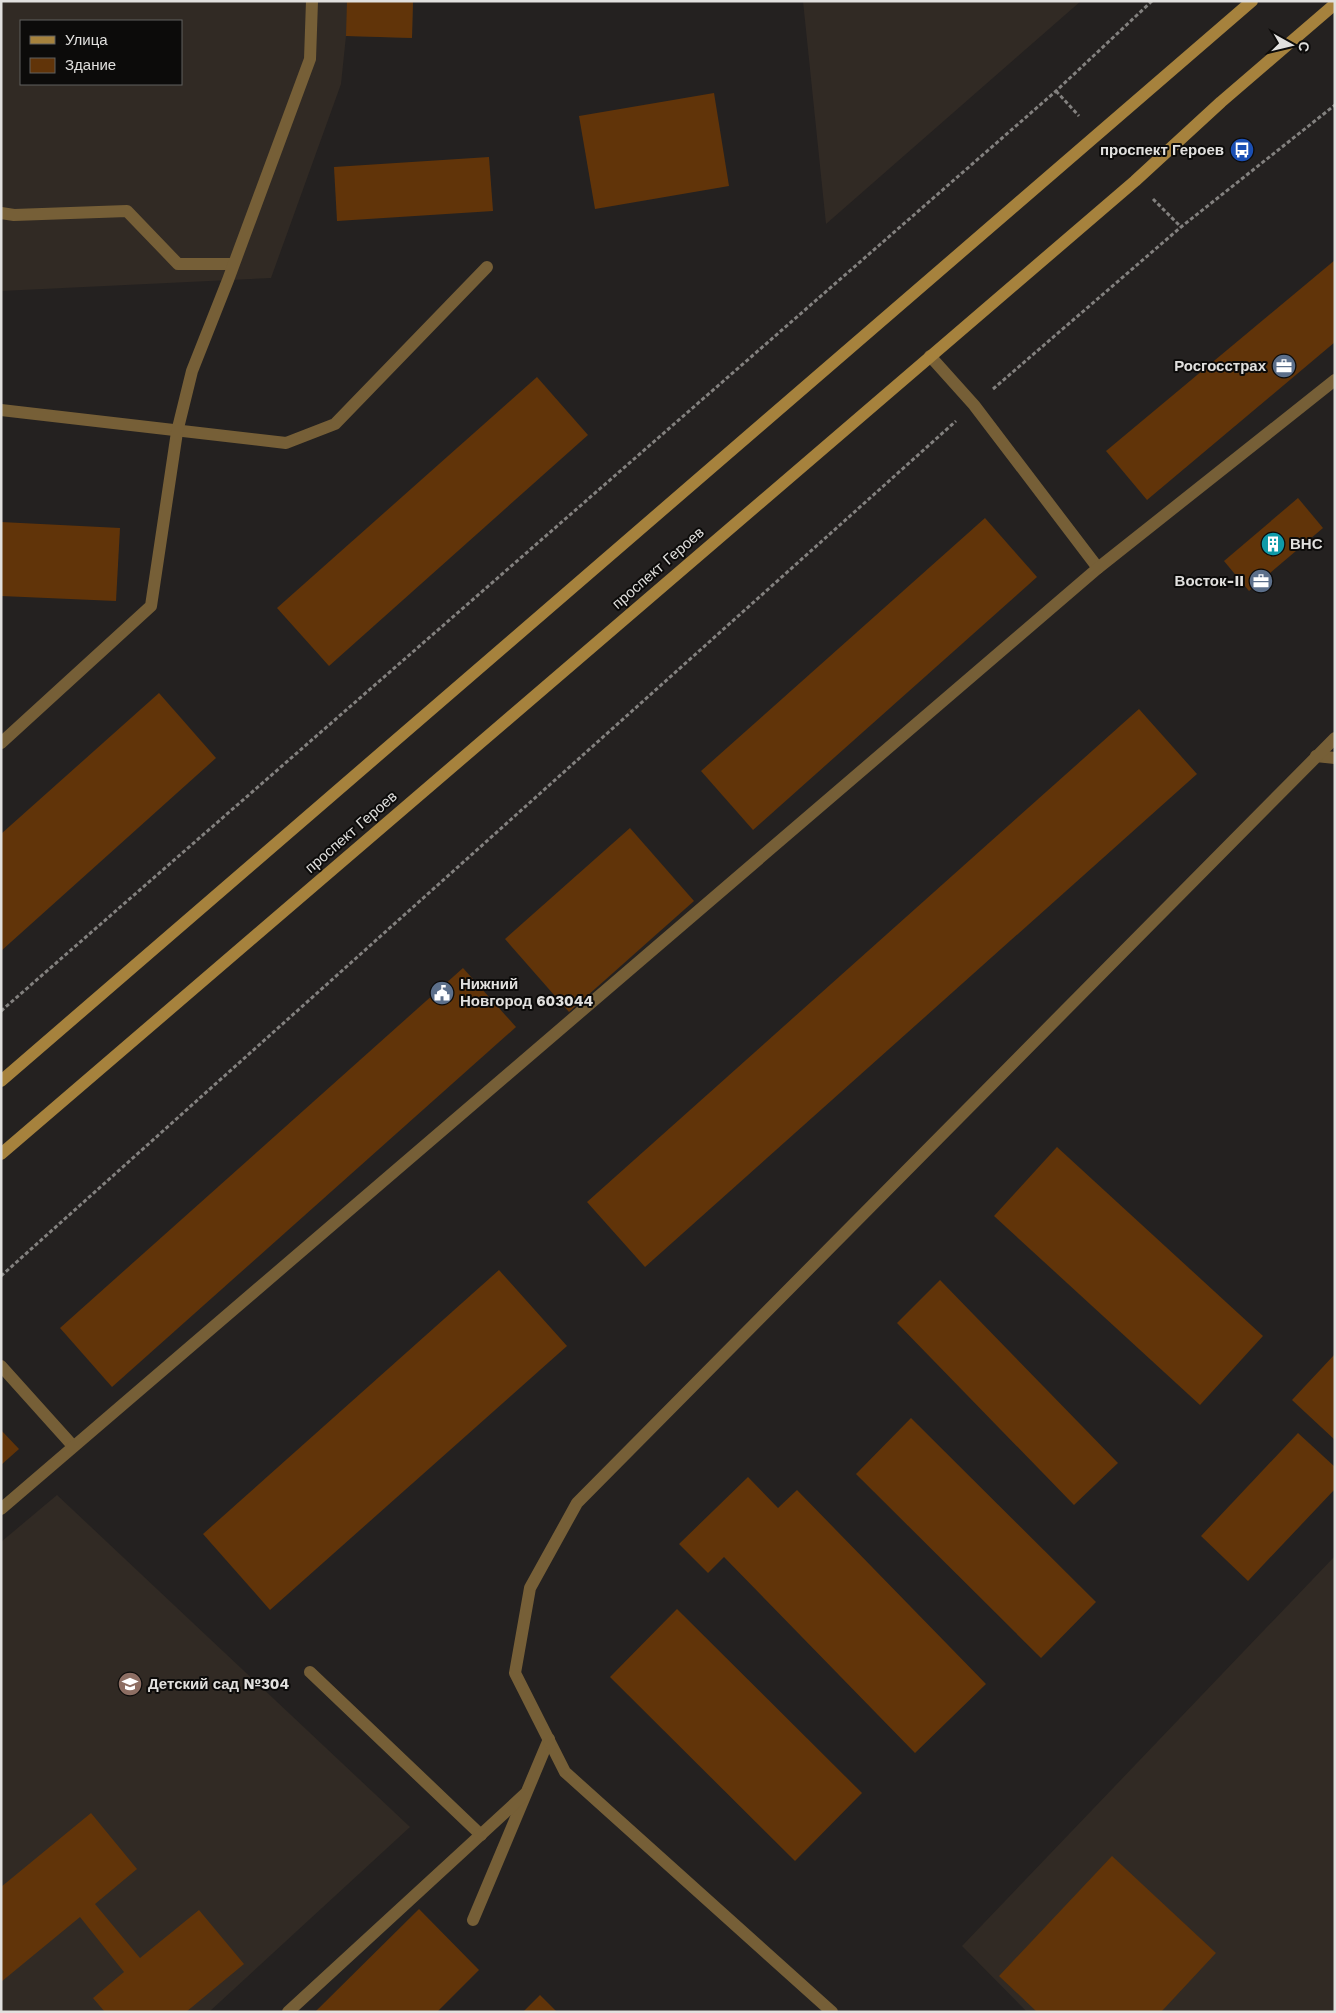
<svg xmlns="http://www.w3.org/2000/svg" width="1336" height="2013" viewBox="0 0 1336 2013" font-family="'Work Sans',sans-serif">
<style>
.built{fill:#312a24;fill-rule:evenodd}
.building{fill:#613409}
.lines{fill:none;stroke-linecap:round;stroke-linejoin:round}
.path{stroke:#83817f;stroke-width:3;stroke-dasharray:4 2.5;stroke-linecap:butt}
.service{stroke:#765f37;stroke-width:12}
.secondary{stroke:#a6823d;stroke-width:12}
.labels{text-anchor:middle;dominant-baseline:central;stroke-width:4;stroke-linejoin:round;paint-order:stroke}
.poi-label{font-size:15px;font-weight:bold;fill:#e1e0de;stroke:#0c0b0a;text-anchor:end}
.street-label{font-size:15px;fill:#e1e0de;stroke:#0c0b0a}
</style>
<rect width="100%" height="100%" fill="#242120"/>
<g class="built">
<path d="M1 1H413L412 38 346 36 341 84 271 278 1 291ZM21 21H181V84H21Z"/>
<path d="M803 1H1081L826 224Z"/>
<path d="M57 1495 410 1827 209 2012H1V1542Z"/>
<path d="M1335 1556V2012H1027L962 1946Z"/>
</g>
<g class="building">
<path d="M347 1H413L412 38 346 36Z"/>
<path d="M714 93 729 186 595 209 579 116Z"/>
<path d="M489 157 493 211 337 221 334 167Z"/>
<path d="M1335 260V342L1147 500 1106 451Z"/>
<path d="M537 377 588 435 329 666 277 608Z"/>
<path d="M1298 498 1323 528 1249 591 1224 561Z"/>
<path d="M985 518 1037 577 753 830 701 771Z"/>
<path d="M1 522 120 528 116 601 1 596Z"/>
<path d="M159 693 216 758 1 951V834Z"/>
<path d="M1139 709 1197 774 645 1267 587 1202Z"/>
<path d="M630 828 694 901 569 1012 505 939Z"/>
<path d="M463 968 516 1027 112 1387 60 1328Z"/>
<path d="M1057 1147 1263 1336 1200 1405 994 1216Z"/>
<path d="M499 1270 567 1346 270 1610 203 1534Z"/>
<path d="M940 1280 1118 1463 1074 1505 897 1323Z"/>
<path d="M1335 1354V1440L1292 1400Z"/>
<path d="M911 1418 1096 1602 1041 1658 856 1474Z"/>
<path d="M1 1430 19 1449 1 1465Z"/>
<path d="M1298 1433 1335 1467V1489L1248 1581 1201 1536Z"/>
<path d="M748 1477 778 1508 797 1490 986 1684 915 1753 724 1557 708 1573 679 1544Z"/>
<path d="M677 1609 862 1793 795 1861 610 1677Z"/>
<path d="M91 1813 137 1869 95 1904 140 1958 199 1910 244 1964 186 2012H105L93 1998 124 1972 80 1917 1 1982V1887Z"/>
<path d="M1112 1856 1216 1953 1161 2012H1037L999 1976Z"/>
<path d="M419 1909 479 1970 437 2012H315Z"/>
<path d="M540 1995 557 2012H523Z"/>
</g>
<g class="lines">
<g class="path">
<path d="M1056 91 1079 116"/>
<path d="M1153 199 1181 227"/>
<path d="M993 389 1181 227 1335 105"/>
<path d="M1 1011 1056 91 1152 1"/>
<path d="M1 1276 956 421"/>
</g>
<g class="service">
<path d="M1 213 14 215 127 211 178 264H233"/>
<path d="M930 356 974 405 1098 568"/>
<path d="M1 410 286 443 335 424 487 267"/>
<path d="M1 743 151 606 177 432 192 371 228 280 310 59 312 1"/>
<path d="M1316 756 1335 758"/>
<path d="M1 1366 73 1446"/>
<path d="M1 1509 1098 568 1335 380"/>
<path d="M310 1672 481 1835"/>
<path d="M473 1920 549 1739"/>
<path d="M288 2012 525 1794"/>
<path d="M832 2012 565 1772 515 1673 530 1588 577 1503 1335 738"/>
</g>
<g class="secondary">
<path d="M1 1081 1252 1"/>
<path d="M1 1154 1135 181 1221 102 1335 4"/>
</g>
</g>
<defs>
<g id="bus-disc" transform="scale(1.25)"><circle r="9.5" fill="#1a4fb4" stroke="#0c0b0a"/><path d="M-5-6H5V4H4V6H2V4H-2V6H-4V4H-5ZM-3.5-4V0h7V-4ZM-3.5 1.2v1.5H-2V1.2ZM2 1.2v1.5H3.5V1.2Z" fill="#fff"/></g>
<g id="office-disc" transform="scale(1.25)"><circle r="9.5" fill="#5c6f8a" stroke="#0c0b0a"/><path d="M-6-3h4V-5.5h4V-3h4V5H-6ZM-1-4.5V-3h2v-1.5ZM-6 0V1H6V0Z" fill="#fff"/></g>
<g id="building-disc" transform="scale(1.25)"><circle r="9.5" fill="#0f9aa8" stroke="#0c0b0a"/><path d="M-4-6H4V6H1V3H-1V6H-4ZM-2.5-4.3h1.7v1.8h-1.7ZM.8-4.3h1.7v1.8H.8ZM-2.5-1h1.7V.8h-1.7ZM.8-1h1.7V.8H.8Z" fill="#fff"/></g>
<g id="civic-disc" transform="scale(1.25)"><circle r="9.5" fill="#5c6f8a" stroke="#0c0b0a"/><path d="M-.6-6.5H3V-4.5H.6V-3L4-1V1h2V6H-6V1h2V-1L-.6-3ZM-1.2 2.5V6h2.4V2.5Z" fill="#fff"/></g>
<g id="school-disc" transform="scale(1.25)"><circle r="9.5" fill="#8d6e63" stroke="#0c0b0a"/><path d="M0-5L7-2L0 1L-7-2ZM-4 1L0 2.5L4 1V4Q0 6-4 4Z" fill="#fff"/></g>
</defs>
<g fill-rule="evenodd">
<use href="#bus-disc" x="1242" y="150"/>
<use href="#office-disc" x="1284" y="366"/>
<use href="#building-disc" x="1273" y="544"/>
<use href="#office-disc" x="1261" y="581"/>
<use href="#civic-disc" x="442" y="993"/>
<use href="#school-disc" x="130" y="1684"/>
</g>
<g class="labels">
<g class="poi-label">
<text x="1224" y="150">проспект Героев</text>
<text x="1266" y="366">Росгосстрах</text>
<text x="1290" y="544" text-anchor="start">ВНС</text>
<text x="1244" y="581">Восток-II</text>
<text x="460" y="984" text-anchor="start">Нижний<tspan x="460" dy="17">Новгород 603044</tspan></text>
<text x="148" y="1684" text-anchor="start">Детский сад №304</text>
</g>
<g class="street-label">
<text transform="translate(658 568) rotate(-41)">проспект Героев</text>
<text transform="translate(351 832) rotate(-41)">проспект Героев</text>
</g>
</g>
<rect width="1336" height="2013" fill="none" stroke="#e1e0de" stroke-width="5"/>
<rect x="20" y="20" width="162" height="65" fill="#0c0b0a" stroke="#61605f"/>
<rect x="30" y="36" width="25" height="8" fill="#a6823d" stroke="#61605f"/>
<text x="65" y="45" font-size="15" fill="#e1e0de">Улица</text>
<rect x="30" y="58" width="25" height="15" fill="#613409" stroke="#61605f"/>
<text x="65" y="70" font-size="15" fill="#e1e0de">Здание</text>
<g transform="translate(1291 45) rotate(98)" stroke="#0c0b0a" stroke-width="4" paint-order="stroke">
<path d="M0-4L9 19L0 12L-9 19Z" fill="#e1e0de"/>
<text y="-8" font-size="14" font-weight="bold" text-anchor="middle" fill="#e1e0de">С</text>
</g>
</svg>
